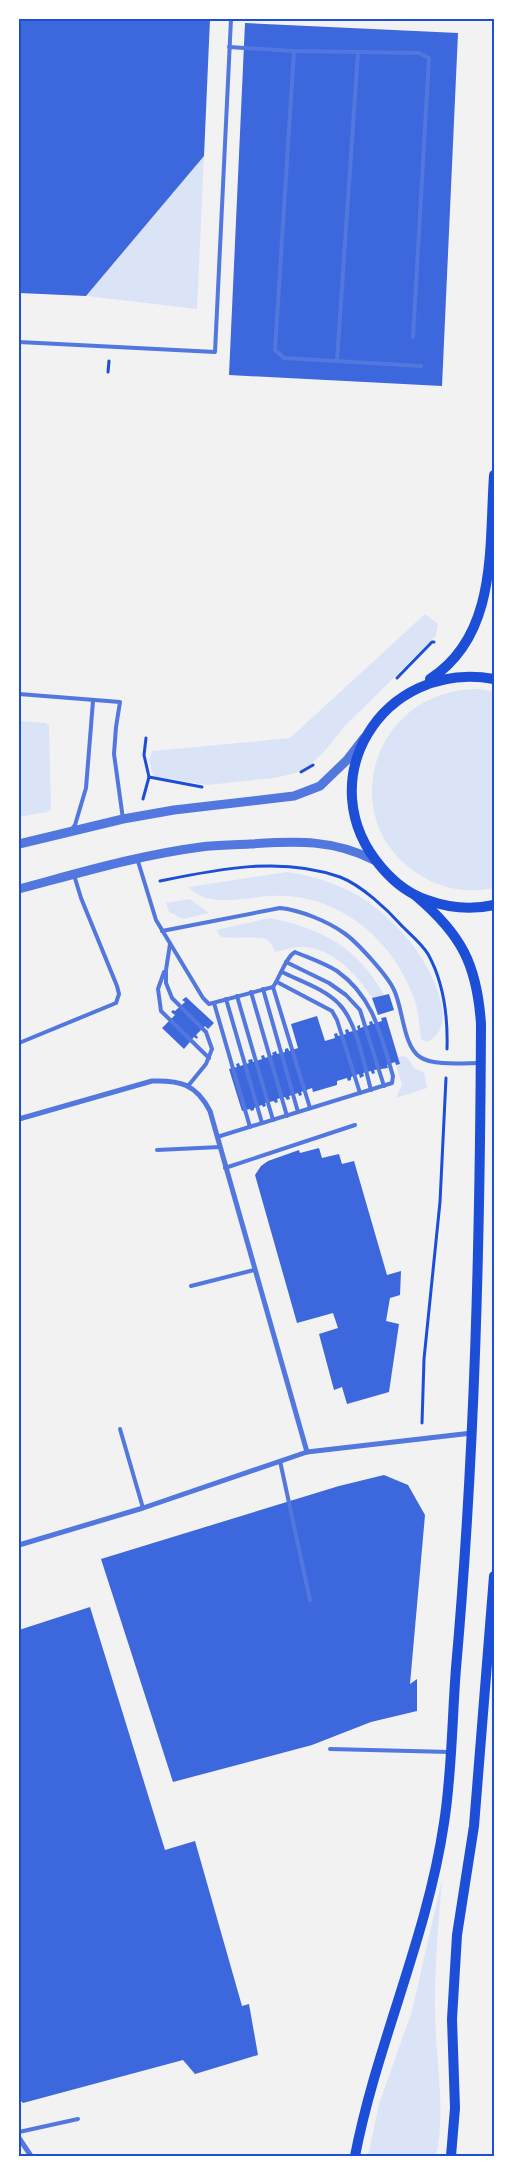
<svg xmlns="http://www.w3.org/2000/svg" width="513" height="2175" viewBox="0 0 513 2175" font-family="'Space Grotesk',sans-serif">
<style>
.green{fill:#dbe4f7}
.building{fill:#3d67dc}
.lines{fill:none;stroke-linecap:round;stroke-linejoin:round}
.path{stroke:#1d4ed8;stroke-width:3}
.service{stroke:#5277de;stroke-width:4}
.minor{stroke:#5277de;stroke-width:5}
.tertiary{stroke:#5277de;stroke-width:9}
.secondary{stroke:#1d4ed8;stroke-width:10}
.neatline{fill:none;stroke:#1d4ed8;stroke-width:2}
</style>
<rect width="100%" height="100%" fill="#f2f2f2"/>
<g class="green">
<path d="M204 156 197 309 86 296Z"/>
<path d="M425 614 438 624 436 636 344 727 323 753 310 765 296 773 274 778 208 785 153 776 149 760 152 751 290 738Z"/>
<path d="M480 689 494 692V888C470 893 446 890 425 878 330 825 371 687 480 689Z"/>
<path d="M19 721 46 723 49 726 51 809 47 812 19 817Z"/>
<path d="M287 872C315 876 349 887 372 905 388 917 403 932 415 948 430 969 462 1026 427 1042L421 1039C419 1026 419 1014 415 1001 394 940 339 893 272 896 244 897 210 909 188 887Z"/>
<path d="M190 899 209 913 183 919 169 912 166 903Z"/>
<path d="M269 918C320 927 359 948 384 995L372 998C357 974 330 945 298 947 291 947 283 951 275 952 273 948 271 941 266 939 258 936 232 939 221 937L216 930Z"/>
<path d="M403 1056 407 1057 414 1068 424 1073 427 1088 396 1098 402 1084 396 1065 400 1063 398 1057Z"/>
<path d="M442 1879C438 1931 433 1982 436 2035 438 2075 445 2116 436 2156H368L379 2104 412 2011Z"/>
</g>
<g class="building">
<path d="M19 19H210L204 156 86 296 19 293Z"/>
<path d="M245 23 458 33 442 386 229 375Z"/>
<path d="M389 994 394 1010 378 1015 372 998Z"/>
<path d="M186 997 214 1023 208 1029 205 1026 196 1035 198 1037 197 1039 194 1037 184 1049 162 1028 175 1015 171 1012 173 1010 175 1011 185 1002 182 1000Z"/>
<path d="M317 1016 325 1041 335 1038 334 1034 337 1033 338 1036 346 1034 345 1030 348 1029 349 1032 358 1030 357 1026 360 1025V1028L370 1025 369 1022 372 1021 373 1024 382 1021 381 1018 386 1017 400 1064 396 1065 395 1062 387 1065 388 1068 374 1070 375 1073 372 1074 371 1071 363 1073 364 1076 360 1078 359 1074 351 1077V1080L348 1081 347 1078 337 1081V1085L313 1092 312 1088 301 1092 302 1095 299 1096 298 1093 289 1096 290 1099 287 1100 285 1097 277 1099 278 1102 275 1103 274 1101 265 1103 266 1106 263 1107 262 1105 254 1108V1110L251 1111 250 1109 242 1111 229 1069 237 1067 236 1064 239 1063 240 1066 249 1063 248 1060 252 1059 253 1062 262 1059 261 1056 264 1055 265 1058 273 1055 272 1053 276 1051 277 1054 285 1052V1049L288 1048 289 1051 298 1048 291 1024Z"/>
<path d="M319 1148 322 1158 339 1154 342 1164 354 1161 387 1275 401 1271 400 1295 390 1298 386 1321 399 1324 389 1392 347 1404 342 1387 334 1390 319 1334 338 1328 333 1313 297 1323 255 1175 261 1166 268 1161 299 1150 300 1153Z"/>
<path d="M384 1475 408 1485 425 1515 410 1684 417 1679V1711L371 1722 312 1745 173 1782 101 1559 339 1486Z"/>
<path d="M90 1607 165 1850 195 1841 242 2006 249 2004 258 2055 195 2074 183 2060 23 2103 19 2099V1630Z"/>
</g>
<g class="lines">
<g class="path">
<path d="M108 372 109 361"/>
<path d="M397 678 432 642H434"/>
<path d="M146 738 144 755 149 777"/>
<path d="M301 772 313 765"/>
<path d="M143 799 149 777 202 787"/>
<path d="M160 881C218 869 282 856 340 877 361 885 387 909 402 926 410 934 422 944 428 954 444 983 448 1016 447 1049"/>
<path d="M422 1423 424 1359 440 1202 446 1078"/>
</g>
<g class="service">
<path d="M229 47 294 51 419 53 429 58 413 337"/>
<path d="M294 51 275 350 284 358 421 366"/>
<path d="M19 342 215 352 231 19"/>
<path d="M337 361 358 52"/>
<path d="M19 694 120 702 116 727 114 754 123 819"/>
<path d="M72 829 75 825 86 788 93 701"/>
<path d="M137 858 156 920 203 998 209 1004 273 987C280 977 286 957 295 952 309 958 324 963 337 971 374 997 381 1036 393 1076L392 1083 217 1137"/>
<path d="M162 931 280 908C300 910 327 921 344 933 357 942 388 976 394 990 403 1008 403 1046 420 1057 433 1066 464 1063 480 1063"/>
<path d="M170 944 166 970V983L172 998 206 1032 212 1049 206 1064 188 1086"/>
<path d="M286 962 329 983 346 995 360 1010 384 1086"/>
<path d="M164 972 158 989 161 1011 209 1058"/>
<path d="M282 972C300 981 325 989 339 1004 357 1022 364 1065 371 1090"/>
<path d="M277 982 332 1011 337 1020 360 1093"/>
<path d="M273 987 310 1108"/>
<path d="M263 989 298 1112"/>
<path d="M251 992 287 1116"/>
<path d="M237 996 273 1120"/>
<path d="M226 999 262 1123"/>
<path d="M214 1003 250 1127"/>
<path d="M19 1043 116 1003 119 994 117 986 81 898 74 875"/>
<path d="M157 1150 220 1147"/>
<path d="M225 1168 355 1125"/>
<path d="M191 1286 254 1270"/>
<path d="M120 1429 143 1508"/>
<path d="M280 1461 310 1600"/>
<path d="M330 1749 450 1752"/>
<path d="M19 2132 78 2119"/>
</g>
<g class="minor">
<path d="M19 1119 152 1081C180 1080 196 1084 210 1111L307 1452"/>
<path d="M19 1545 143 1508 307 1452 472 1433"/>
<path d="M19 2138 31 2156"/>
</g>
<g class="tertiary">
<path d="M19 844 123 819 174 810 294 796 320 786 347 760 364 738"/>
<path d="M19 889C79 873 139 855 201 847 217 845 234 845 250 844 297 841 333 839 376 861"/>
</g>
<g class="secondary">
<path d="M430 679C498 635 489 547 494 475"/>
<path d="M494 679C382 659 307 782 382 868 394 882 409 894 427 900 449 908 472 910 494 905"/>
<path d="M355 2156C377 2043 427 1938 444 1823 452 1773 452 1719 456 1668 475 1454 480 1239 481 1024 477 965 462 935 416 896"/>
<path d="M451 2156 455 2108 452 2019 457 1935 474 1826 494 1576"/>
</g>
</g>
<rect width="513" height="2175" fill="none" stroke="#ffffff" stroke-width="40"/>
<rect x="20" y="20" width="473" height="2135" class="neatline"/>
</svg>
